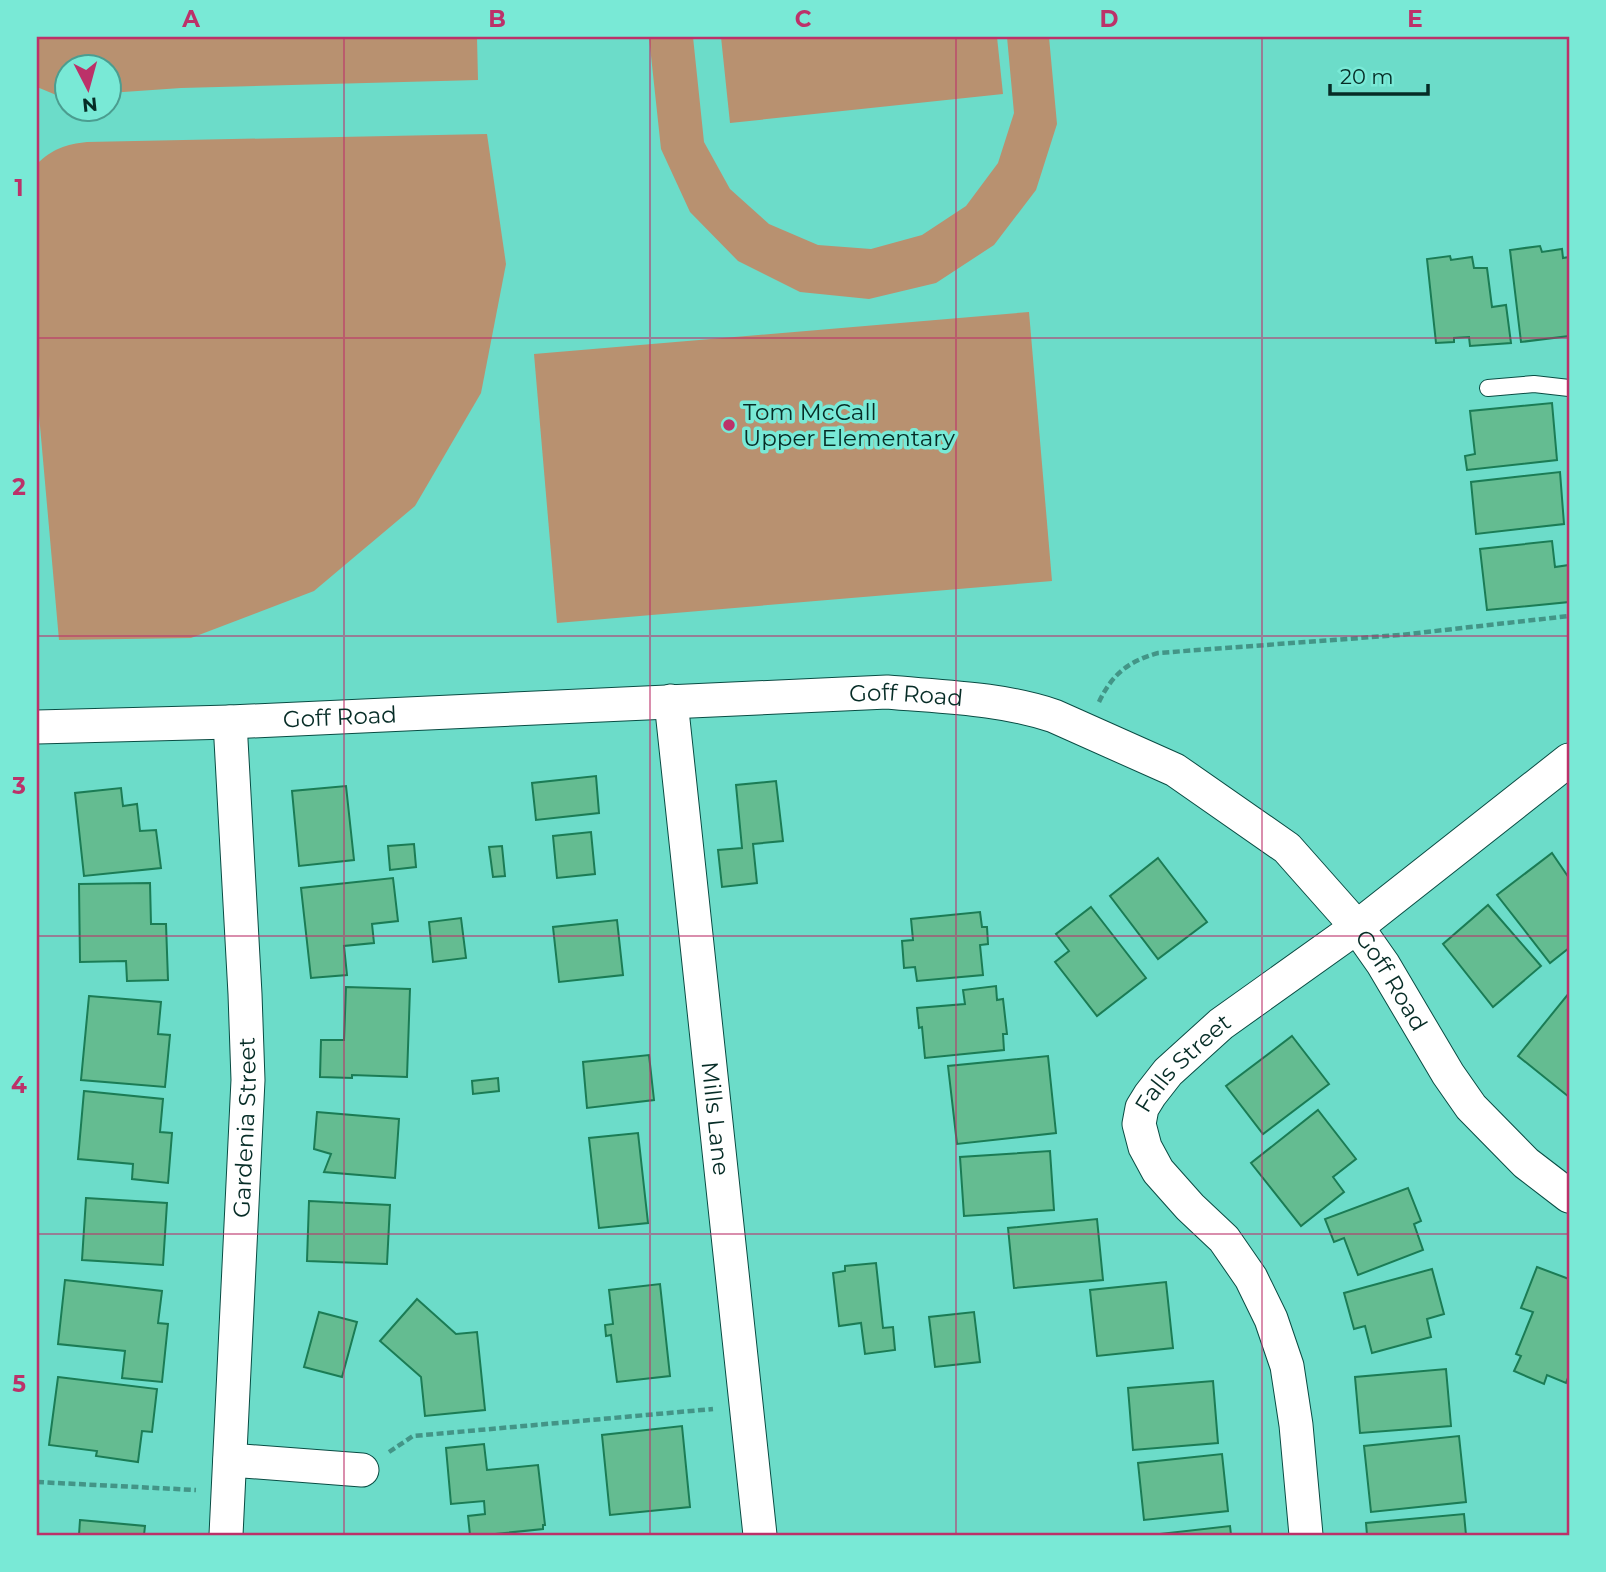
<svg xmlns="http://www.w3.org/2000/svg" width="1606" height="1572" viewBox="0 0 1606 1572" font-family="Montserrat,sans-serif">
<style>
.green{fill:#b89170}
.building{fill:#64bc91;stroke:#1b7c55;stroke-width:2}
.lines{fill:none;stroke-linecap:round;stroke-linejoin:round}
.service-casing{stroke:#094c43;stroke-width:18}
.minor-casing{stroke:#094c43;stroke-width:35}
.path{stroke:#439587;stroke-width:4.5;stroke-dasharray:7 3.5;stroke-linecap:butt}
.service{stroke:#fff;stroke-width:16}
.minor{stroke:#fff;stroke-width:33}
.grid{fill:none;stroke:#bc3169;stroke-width:2;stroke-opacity:0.55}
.poi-dot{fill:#bc3169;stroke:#79e9d6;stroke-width:2.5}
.labels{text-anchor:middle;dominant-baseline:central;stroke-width:7;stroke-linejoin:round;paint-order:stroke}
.poi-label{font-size:23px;fill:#062c26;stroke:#79e9d6;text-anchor:start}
.street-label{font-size:23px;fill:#062c26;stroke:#79e9d6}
.neatline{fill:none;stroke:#bc3169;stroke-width:2.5}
.grid-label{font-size:23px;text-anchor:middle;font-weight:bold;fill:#bc3169}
</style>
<rect width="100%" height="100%" fill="#6cdcc9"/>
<g class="green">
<path d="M37 37H477L478 80 181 88 109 93 108 66H66V97H61L37 87Z"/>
<path d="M649 37H693L704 142 730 189 769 224 818 245 871 249 922 235 966 206 998 163 1014 113 1007 37H1049L1057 124 1036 190 994 245 936 283 869 299 800 292 738 261 690 212 661 149Z"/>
<path d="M721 37H997L1003 94 730 123Z"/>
<path d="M487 134 506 264 481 393 415 506 314 591 191 638 59 640 37 392V164C52 149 66 144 87 142Z"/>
<path d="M1029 312 1052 581 557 623 534 354Z"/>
</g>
<g class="building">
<path d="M1540 246 1542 252 1562 249 1563 258 1569 257V336L1521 342 1510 250Z"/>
<path d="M1450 256 1451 260 1472 257 1474 268H1487L1492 307 1506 305 1511 343 1470 346 1469 337 1454 338V342L1436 343 1427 259Z"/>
<path d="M1552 403 1557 460 1467 470 1465 456 1475 454 1470 411Z"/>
<path d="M1560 472 1564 524 1476 534 1471 482Z"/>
<path d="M1552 541 1555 567 1569 565V602L1487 610 1480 549Z"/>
<path d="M596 776 599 813 536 820 532 783Z"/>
<path d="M776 781 783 841 753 844 757 883 722 887 718 850 742 848 736 785Z"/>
<path d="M346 786 354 860 299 866 292 791Z"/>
<path d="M121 788 123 806 137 804 140 831 156 830 161 868 84 876 75 793Z"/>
<path d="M591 832 595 874 557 878 553 836Z"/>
<path d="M414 844 416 867 390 870 388 846Z"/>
<path d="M502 846 505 876 493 877 489 847Z"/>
<path d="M1552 853 1569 878V948L1550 963 1497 895Z"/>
<path d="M1158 858 1207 922 1158 959 1110 896Z"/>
<path d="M393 878 398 921 372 924 374 943 344 946 347 975 311 978 301 888Z"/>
<path d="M150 883 151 924H166L168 980 127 981 126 961 80 962 79 884Z"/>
<path d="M1488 905 1541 966 1493 1007 1443 944Z"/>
<path d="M1091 907 1146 978 1097 1016 1055 962 1069 951 1056 934Z"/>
<path d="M980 912 982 927H987L988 944 980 945 983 975 917 981 915 967 904 968 902 941 913 940 911 919Z"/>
<path d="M461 918 466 958 433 962 429 922Z"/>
<path d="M617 920 623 975 559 982 553 927Z"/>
<path d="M996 986 997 1000 1003 999 1007 1034H1003L1004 1050 925 1058 922 1027 919 1028 917 1008 965 1004 963 990Z"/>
<path d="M346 987 410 989 407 1077 352 1075V1078L320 1077 321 1040H344Z"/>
<path d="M1569 993V1097L1518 1056Z"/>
<path d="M89 996 161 1002 158 1034 170 1035 165 1087 81 1080Z"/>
<path d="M1292 1036 1329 1084 1263 1134 1226 1086Z"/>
<path d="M649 1055 654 1100 587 1108 583 1062Z"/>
<path d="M1048 1056 1056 1133 957 1144 948 1066Z"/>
<path d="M498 1078 499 1091 473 1094 472 1081Z"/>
<path d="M84 1091 163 1099 160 1132 172 1133 168 1183 132 1179 133 1164 78 1159Z"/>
<path d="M1318 1110 1356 1159 1333 1177 1344 1192 1301 1226 1251 1163Z"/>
<path d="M317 1112 399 1119 395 1178 324 1172 331 1154 314 1149Z"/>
<path d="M638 1133 648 1223 599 1228 589 1138Z"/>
<path d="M1050 1151 1054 1210 964 1216 960 1157Z"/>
<path d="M1408 1188 1421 1221 1414 1224 1423 1250 1358 1275 1344 1238 1334 1242 1325 1219Z"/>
<path d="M86 1198 167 1203 163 1265 82 1260Z"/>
<path d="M309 1201 390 1205 387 1264 307 1261Z"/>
<path d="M1097 1219 1103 1280 1014 1288 1008 1228Z"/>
<path d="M876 1263 883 1328 893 1327 895 1350 865 1354 861 1323 839 1326 833 1273 845 1271V1266Z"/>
<path d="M1537 1267 1569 1279V1375L1566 1383 1547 1375 1544 1384 1514 1371 1521 1356 1516 1354 1533 1312 1521 1308Z"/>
<path d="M1432 1269 1444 1314 1427 1319 1431 1337 1372 1353 1365 1326 1354 1329 1344 1293Z"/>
<path d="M65 1280 162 1291 158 1323 168 1324 162 1382 122 1378 125 1351 58 1344Z"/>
<path d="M1166 1282 1173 1348 1097 1356 1090 1290Z"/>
<path d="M660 1284 670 1376 617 1382 611 1335 606 1336 605 1325 613 1324 609 1290Z"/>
<path d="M417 1299 456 1334 477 1332 485 1410 425 1416 421 1377 380 1341Z"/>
<path d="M319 1312 357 1322 342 1377 304 1367Z"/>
<path d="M974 1312 980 1362 935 1367 929 1317Z"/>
<path d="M1446 1369 1451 1426 1360 1433 1355 1377Z"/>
<path d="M58 1377 157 1389 152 1432 142 1431 138 1462 96 1456 97 1451 49 1445Z"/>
<path d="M1213 1381 1218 1443 1133 1450 1128 1388Z"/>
<path d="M682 1426 690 1507 610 1515 602 1435Z"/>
<path d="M1459 1436 1466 1502 1371 1512 1364 1446Z"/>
<path d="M484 1444 487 1470 538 1465 545 1525H543V1529L485 1535H470L468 1516 485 1514 484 1501 451 1504 446 1448Z"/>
<path d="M1222 1454 1228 1511 1144 1520 1138 1463Z"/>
<path d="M1464 1514 1466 1535H1367L1366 1523Z"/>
<path d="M80 1520 145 1526 144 1535H79Z"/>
<path d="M1230 1526 1231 1535H1151Z"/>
</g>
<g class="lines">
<g class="service-casing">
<path id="service" d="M1488 388 1534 384 1569 388"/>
</g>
<g class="minor-casing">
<g id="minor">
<path id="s1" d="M671 701 760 1535"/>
<path id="s2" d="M37 727 230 722 887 692C943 697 1001 698 1054 716L1175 770 1287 848 1357 927 1383 964 1448 1074 1471 1107 1526 1163 1569 1196"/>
<path d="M230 1460 362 1470"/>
<path id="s3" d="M226 1535 248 1080 245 994 230 722"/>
<path id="s4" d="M1306 1535 1296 1425 1287 1366 1271 1319 1251 1278 1224 1239 1190 1207 1158 1171 1145 1147 1139 1124 1142 1108 1150 1095 1168 1072 1221 1024 1357 927 1569 760"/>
</g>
</g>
<g class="path">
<path d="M1099 702C1112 674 1129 661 1158 653L1400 635 1569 616"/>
<path d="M389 1452 413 1436 713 1409"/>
<path d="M37 1482 196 1490"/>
</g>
<use href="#service" class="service"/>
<use href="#minor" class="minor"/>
</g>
<path class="grid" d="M344 37V1535M650 37V1535M956 37V1535M1262 37V1535M37 338H1569M37 636H1569M37 936H1569M37 1234H1569"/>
<circle class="poi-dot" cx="729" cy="425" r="7"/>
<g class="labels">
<g class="poi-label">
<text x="743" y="412">Tom McCall<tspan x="743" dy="26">Upper Elementary</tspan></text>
</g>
<g class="street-label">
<text stroke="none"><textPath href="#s2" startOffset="870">Goff Road</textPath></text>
<text stroke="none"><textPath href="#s2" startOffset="303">Goff Road</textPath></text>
<text stroke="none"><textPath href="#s2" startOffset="1458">Goff Road</textPath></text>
<text stroke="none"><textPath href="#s4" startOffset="536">Falls Street</textPath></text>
<text stroke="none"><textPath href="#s1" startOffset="420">Mills Lane</textPath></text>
<text stroke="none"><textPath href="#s3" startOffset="408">Gardenia Street</textPath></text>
</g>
</g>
<rect width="1606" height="1572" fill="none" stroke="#79e9d6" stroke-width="77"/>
<g transform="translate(88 88) rotate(174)"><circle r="33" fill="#79e9d6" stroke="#4b9d90" stroke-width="2"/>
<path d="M0-5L12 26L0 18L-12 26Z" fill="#bc3169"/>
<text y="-10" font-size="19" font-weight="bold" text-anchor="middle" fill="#062c26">N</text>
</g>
<path d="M1330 84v10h98v-10" fill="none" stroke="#062c26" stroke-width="3.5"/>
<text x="1340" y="84" font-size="21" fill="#062c26" stroke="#79e9d6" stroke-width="5" paint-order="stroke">20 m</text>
<rect x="38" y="38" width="1530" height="1496" class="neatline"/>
<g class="grid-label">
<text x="191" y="27">A</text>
<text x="497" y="27">B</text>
<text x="803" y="27">C</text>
<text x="1109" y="27">D</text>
<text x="1415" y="27">E</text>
<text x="19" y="196">1</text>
<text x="19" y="495">2</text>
<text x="19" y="794">3</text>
<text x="19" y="1093">4</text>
<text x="19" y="1392">5</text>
</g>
</svg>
